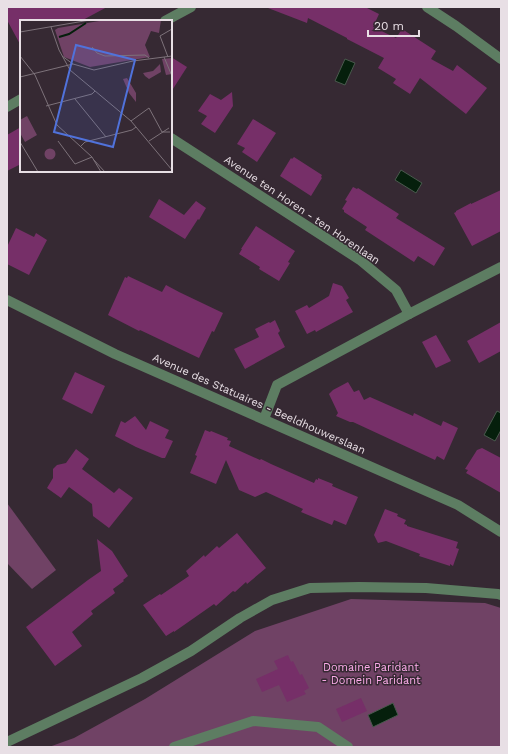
<svg xmlns="http://www.w3.org/2000/svg" width="508" height="754" viewBox="0 0 508 754" font-family="'Work Sans',sans-serif">
<style>
.green{fill:#704265}
.water{fill:#051f0c;stroke:#49594d}
.building{fill:#762f68}
.lines{fill:none;stroke-linecap:round;stroke-linejoin:round}
.minor{stroke:#5d7d62;stroke-width:10}
.labels{text-anchor:middle;dominant-baseline:central;stroke-width:3;stroke-linejoin:round;paint-order:stroke}
.street-label{font-size:11px;fill:#e8dfe5;stroke:#362933}
.park-label{font-size:11px;fill:#fdacea;stroke:#362933}
.inset-river{fill:none;stroke:#051f0c;stroke-width:2}
.inset-road{fill:none;stroke:#7d727a;stroke-width:1}
.view{fill:#5072db;fill-opacity:0.15;stroke:#5072db;stroke-width:2}
.inset-edge{fill:none;stroke:#e8dfe5;stroke-width:2}
</style>
<rect width="100%" height="100%" fill="#362933"/>
<g class="green">
<path d="M7 503 56 570 32 589 7 563Z"/>
<path d="M351 599 485 603 501 608V747H49L74 738 145 699 255 631Z"/>
</g>
<g class="water">
<path d="M345 59 355 63 345 85 335 81Z"/>
<path d="M401 170 422 183 416 193 395 180Z"/>
<path d="M497 411 501 413V430L495 441 484 435Z"/>
<path d="M393 703 398 715 373 727 368 715Z"/>
</g>
<g class="building">
<path d="M7 7H107L81 21H21V46L7 20Z"/>
<path d="M268 7H365L379 14 373 27 396 38 402 29 436 51 431 59 453 71 457 65 487 88 466 114 420 78 410 94 393 83 396 79 378 68 384 58 347 39V38L308 18 307 23 268 8Z"/>
<path d="M171 57 187 67 171 92Z"/>
<path d="M232 92 233 106 215 133 201 124 207 116 198 111 210 94 221 100Z"/>
<path d="M253 119 276 133 257 162 242 152 245 148 237 144Z"/>
<path d="M21 127V164L7 171V135Z"/>
<path d="M294 157 322 175 321 177 322 178 311 196 280 176 291 158 292 159Z"/>
<path d="M353 187 357 189 358 188 399 214 396 218 445 248 434 266 418 256 414 262 365 230 367 227 344 212V210L342 209 347 201 345 200Z"/>
<path d="M501 190V231L472 246 454 213 456 212V211L471 203V204Z"/>
<path d="M159 199 184 215 196 201 206 208 199 220 198 219 185 239 149 217Z"/>
<path d="M256 226 295 251 288 262 290 263 279 281 259 269 260 267 239 254 242 249H241Z"/>
<path d="M16 228 34 237 36 233 47 240 29 275 7 264V247Z"/>
<path d="M128 276 162 292 166 285 179 292 223 313 214 332 212 331 199 358 140 330 139 331 108 315 125 277 127 278Z"/>
<path d="M333 283 342 286 349 298 346 300 353 312 316 332 315 330 307 334 295 311 307 305 309 308 329 296Z"/>
<path d="M275 320 280 331 278 333 285 347 245 369 234 349 259 337 255 329 269 322 270 323Z"/>
<path d="M501 322V351L479 363 467 341Z"/>
<path d="M436 335 451 361 436 368 422 342Z"/>
<path d="M75 372 105 386 92 414 62 399Z"/>
<path d="M348 382 354 392 359 390 364 400 370 397 413 416 414 413 441 426 443 421 458 428 444 460 437 456 435 460 353 422H350L336 416 338 413 329 394 333 390Z"/>
<path d="M135 416 146 430 150 421 169 430 165 438 173 441 165 458H162L136 447 115 436 121 421 125 423Z"/>
<path d="M205 430 210 432 211 431 228 438 227 440 231 441 229 446 260 460 261 459 271 464 314 483 316 479 318 480V478L333 484 332 486 358 497 346 525 334 520 332 525 320 520 301 512 303 509 266 492 255 497 239 490 226 460 216 484 190 473 197 456 195 455Z"/>
<path d="M482 448 501 458V493L466 473 468 470 465 469 477 450Z"/>
<path d="M76 449 89 459 82 469 114 493 119 488 133 498 109 528 93 516 92 504 69 487 61 498 47 488 53 478V469L57 465 66 463Z"/>
<path d="M385 509 398 514 397 516 406 520 404 524 407 525V526L458 542 456 548 459 549 453 566 450 564V566L419 556 420 554 386 541 378 543 374 535Z"/>
<path d="M237 533 266 568 247 584 246 582 235 592 233 591 216 606 214 604 174 632V631L166 636 143 605 160 594 161 595 189 576 186 571 204 555 205 557 217 546 219 548Z"/>
<path d="M97 539 112 551 128 576 123 580 124 581 113 589 115 593 91 611 93 614 72 632 82 646 55 666 26 627 88 580 101 571Z"/>
<path d="M288 655 291 662 293 661 300 675 302 674 309 688 304 691 306 694 287 702 279 685 262 692 256 679 278 669 274 661Z"/>
<path d="M361 698 367 711 342 722 336 709Z"/>
</g>
<g class="lines">
<g class="minor">
<path d="M427 7 456 26 501 59"/>
<path d="M165 21 191 7"/>
<path d="M7 107 21 99"/>
<path d="M171 138 360 260 396 290 409 314"/>
<path d="M7 300 115 354 458 505 501 532"/>
<path d="M264 419 277 385 409 314 501 267"/>
<path d="M7 742 142 678 191 651 240 618 272 600 310 588 359 587 426 588 498 594 501 595"/>
<path d="M174 747 253 721 318 727 348 747"/>
</g>
</g>
<g class="labels">
<g class="street-label">
<text transform="translate(302 210) rotate(34)">Avenue ten Horen - ten Horenlaan</text>
<text transform="translate(259 404) rotate(24)">Avenue des Statuaires - Beeldhouwerslaan</text>
</g>
<g class="park-label">
<text x="371" y="667">Domaine Paridant<tspan x="371" dy="13">- Domein Paridant</tspan></text>
</g>
</g>
<g transform="translate(20 20)">
<rect width="152" height="152" fill="#362933"/>
<path d="M85 0H141L139 13 131 11 125 25 130 37 70 47 44 37 35 10 38 8ZM152 38V54L146 55 142 39ZM140 44 141 52 129 59 125 56 123 53 133 51ZM107 58 116 73V82L109 73 103 59ZM7 96 17 115 5 122 0 113V100ZM24.5 134a5.5 5.5 0 1 1 11 0a5.5 5.5 0 1 1-11 0Z" fill="#704265"/>
<path class="inset-river" d="M39 17 49 14 66 3"/>
<path class="inset-road" d="M31 7 39 30 50 50 111 101 152 150M0 12 70 0M72 27 77 33 85 36 125 35 129 38M0 36 15 55 37 105 72 137 81 152M42 36 53 44 74 50 113 41 152 36M144 37 152 56M148 37 140 16 152 9M0 57 53 44M55 79 86 117M26 86 72 74 75 71M111 101 129 88 142 112H150M38 121 55 144 72 137M129 121 149 108M0 122 18 152M60 127 65 122 112 110 116 107M73 139 85 152"/>
<path class="view" d="M56 25 115 40 93 127 34 112Z"/>
<rect width="152" height="152" class="inset-edge"/>
</g>
<rect width="508" height="754" fill="none" stroke="#e8dfe5" stroke-width="16"/>
<path d="M368 30v6h51v-6" fill="none" stroke="#e8dfe5" stroke-width="2"/>
<text x="374" y="30" font-size="12" fill="#e8dfe5" stroke="#362933" stroke-width="3" paint-order="stroke">20 m</text>
</svg>
